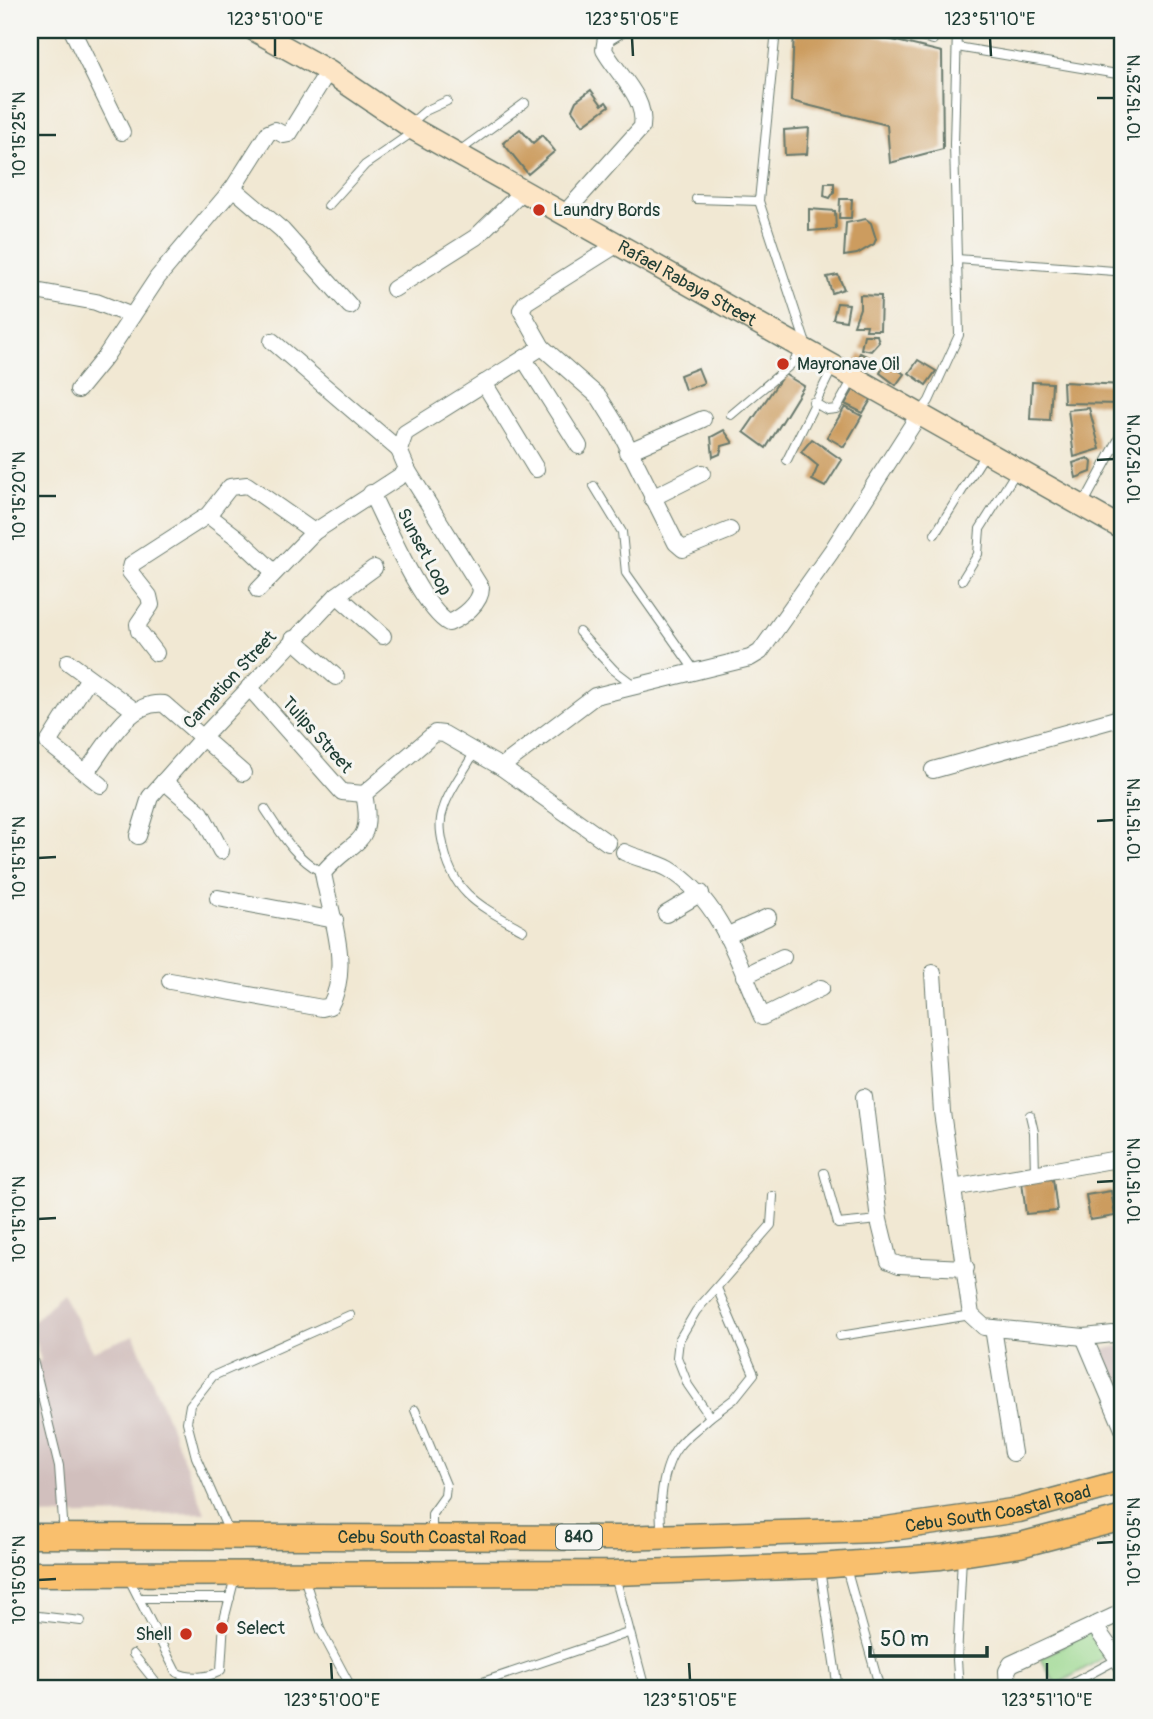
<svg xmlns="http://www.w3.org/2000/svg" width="1153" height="1719" viewBox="0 0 1153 1719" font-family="Pangolin,sans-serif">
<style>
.industrial{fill:#d1bfbd}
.green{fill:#99d78c;stroke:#5c8a60;stroke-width:2}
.building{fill:#cc9c5f}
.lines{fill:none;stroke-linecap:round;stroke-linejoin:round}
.service-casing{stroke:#68796c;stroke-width:10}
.minor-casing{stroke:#68796c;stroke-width:18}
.secondary-casing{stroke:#68796c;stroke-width:24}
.trunk-casing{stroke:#68796c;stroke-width:27}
.service{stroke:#fff;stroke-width:8}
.minor{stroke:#fff;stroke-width:16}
.secondary{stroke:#fde5c5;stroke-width:21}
.trunk{stroke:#f9bf6d;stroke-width:24}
.ticks{fill:none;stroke:#1f3d34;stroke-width:2.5}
.poi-dot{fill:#c8321e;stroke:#f6f6f2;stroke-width:2.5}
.labels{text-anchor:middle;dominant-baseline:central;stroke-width:6;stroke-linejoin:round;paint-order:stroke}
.shield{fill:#f6f6f2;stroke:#60746d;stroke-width:2}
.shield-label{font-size:16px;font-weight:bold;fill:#1f3d34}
.poi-label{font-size:18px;fill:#1f3d34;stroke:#f6f6f2;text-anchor:start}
.street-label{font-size:18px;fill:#1f3d34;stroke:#f6f6f2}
.neatline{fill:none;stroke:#1f3d34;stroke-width:2.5}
.ticks-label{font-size:18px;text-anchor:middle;fill:#1f3d34}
</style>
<rect width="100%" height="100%" fill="#f6f6f2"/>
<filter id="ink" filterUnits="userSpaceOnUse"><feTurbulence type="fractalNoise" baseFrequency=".0143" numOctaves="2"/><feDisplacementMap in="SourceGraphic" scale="14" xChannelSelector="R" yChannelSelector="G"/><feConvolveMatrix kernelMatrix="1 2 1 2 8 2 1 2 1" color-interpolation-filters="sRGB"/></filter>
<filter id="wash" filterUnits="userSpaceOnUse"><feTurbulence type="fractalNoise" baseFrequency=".00686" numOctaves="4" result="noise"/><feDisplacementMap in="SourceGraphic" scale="28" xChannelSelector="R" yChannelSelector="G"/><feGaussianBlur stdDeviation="1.57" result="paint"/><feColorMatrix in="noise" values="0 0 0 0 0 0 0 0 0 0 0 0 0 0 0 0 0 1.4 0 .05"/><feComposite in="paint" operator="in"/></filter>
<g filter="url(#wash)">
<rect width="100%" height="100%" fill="#f1e8d3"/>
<g class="industrial">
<path d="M62 1293 93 1351 134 1335 205 1513 30 1516V1366L41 1360 30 1325Z"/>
<path d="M1123 1345V1409L1097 1351Z"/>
</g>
<path class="green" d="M1093 1629 1108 1655 1056 1685 1041 1658Z"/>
<g id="blocks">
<g class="building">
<path d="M794 30H851L942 52 943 149 890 163 887 125 791 101Z"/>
<path d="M591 90 602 105 606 102 609 106 583 125 572 110 576 101Z"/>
<path d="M809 128 807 154 785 155 784 130Z"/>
<path d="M520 129 533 143 542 135 555 151 528 174 503 143Z"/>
<path d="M825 183H834V192L830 198 824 196Z"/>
<path d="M840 199H852L851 218H839Z"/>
<path d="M809 209 835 211 836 229 809 231Z"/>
<path d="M866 219 871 223 876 239 874 244 857 254 844 256 846 223Z"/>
<path d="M838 275 844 289 832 293 827 277Z"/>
<path d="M860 295 881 296 880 330H866L867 325H854L860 308Z"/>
<path d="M837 303 849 304 846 321 833 319Z"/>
<path d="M864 335H877L879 342 871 351 861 349Z"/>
<path d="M860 353 874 360 869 369 855 362Z"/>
<path d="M918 360 936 371 926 385 909 373Z"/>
<path d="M887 361 904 374 896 385 880 373Z"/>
<path d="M698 368 704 383 685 390 680 375Z"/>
<path d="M784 374 804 386 766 448 744 432Z"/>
<path d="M1032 382 1052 383 1050 420 1030 419Z"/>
<path d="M1063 382 1123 385V404L1064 403Z"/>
<path d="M855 387 872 398 863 413 845 404Z"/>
<path d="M845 407 862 416 844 447 827 437Z"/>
<path d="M1089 408 1100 449 1074 457 1068 410Z"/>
<path d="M724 430 733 443 722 446 720 454 713 457 711 437Z"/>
<path d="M812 439 842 460 825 487 812 480 818 466 801 452Z"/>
<path d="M1088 458 1092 462 1091 472 1076 478 1073 463Z"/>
<path d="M1123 1168V1197L1119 1198 1114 1169Z"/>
<path d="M1053 1179 1057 1211 1026 1214 1022 1182Z"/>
<path d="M1111 1191 1115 1216 1090 1220 1086 1195Z"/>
</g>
</g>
</g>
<g filter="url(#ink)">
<use href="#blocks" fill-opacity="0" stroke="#68796c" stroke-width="2"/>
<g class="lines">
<g class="service-casing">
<g id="service">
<path d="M776 30 759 201 806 344"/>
<path d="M894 30 933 40"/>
<path d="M957 47 1123 75"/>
<path d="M409 125 425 111 447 101"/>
<path d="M458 152 525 103"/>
<path d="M696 199 759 201"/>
<path d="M328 206 365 165 413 132"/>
<path d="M957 259 1114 271"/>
<path d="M813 402 827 410 836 409 853 379"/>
<path d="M920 413 929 401 959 335 954 144 957 30"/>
<path d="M731 415 794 362 800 349"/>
<path d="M787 460 833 367"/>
<path d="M594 486 622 532 626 573 695 671"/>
<path d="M1083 505 1123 431"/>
<path d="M935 534 985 454"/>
<path d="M962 580 978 554 980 529 1016 472"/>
<path d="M579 632 614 670 635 686"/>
<path d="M475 751C466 769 450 788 444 807 439 820 440 831 443 844 452 895 482 907 523 930"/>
<path d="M265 809C282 835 295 858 323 873"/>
<path d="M1030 1115 1034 1132 1035 1174"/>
<path d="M824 1173 838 1224 879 1220"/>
<path d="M840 1336 971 1315"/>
<path d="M30 1348 59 1466 64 1534"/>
<path d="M415 1410 446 1485 445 1496 432 1514V1533"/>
<path d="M710 1417 734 1399 754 1374 717 1288"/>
<path d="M229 1532 196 1457 187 1422 190 1405 213 1376 350 1315"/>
<path d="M662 1532C658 1509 662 1467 678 1447 686 1436 700 1427 710 1417L688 1385 677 1357 679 1340 696 1311 771 1225 773 1196"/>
<path d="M846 1568 880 1689"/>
<path d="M820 1569 838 1689"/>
<path d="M615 1576 645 1689"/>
<path d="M304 1577 321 1631 352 1689"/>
<path d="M129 1579 176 1672C187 1679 212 1678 221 1670L224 1620 235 1577"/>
<path d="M140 1598H230"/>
<path d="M30 1615 81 1621"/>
<path d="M133 1654 161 1689"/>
<path d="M1073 1683 1118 1659"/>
<path d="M462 1689 628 1633"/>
<path d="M959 1689 957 1660 962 1556"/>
</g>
</g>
<g class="minor-casing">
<g id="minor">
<path d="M72 30 122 132"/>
<path d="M233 188 282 230 350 306"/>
<path d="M565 213 642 127C647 98 617 74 604 50L606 38 619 30"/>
<path d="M618 244 526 302 521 310 542 347 599 397 619 429 676 543 683 549 730 530"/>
<path d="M394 289 476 237 524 190"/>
<path d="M30 290 96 302 132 316"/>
<path d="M272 341 399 450"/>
<path d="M524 359 579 446"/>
<path d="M484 383 536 469"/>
<path d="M78 390 105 357 158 277 233 188 268 133 275 130 284 135 289 134 328 71"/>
<path d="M627 452 703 419"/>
<path d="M371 493C386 523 423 610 449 623 463 617 481 603 481 588L408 471"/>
<path d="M652 498 702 473"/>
<path d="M208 515 239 539 274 572"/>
<path d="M258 590 314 532 408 471 399 450 405 433 542 347"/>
<path d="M337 595 383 636"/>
<path d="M293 639 336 677"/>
<path d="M156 653 139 631 138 624 151 605 149 596 130 572 132 564 208 515 230 487 247 485 314 532"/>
<path d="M68 662 134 710"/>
<path d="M89 678 48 743 101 785"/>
<path d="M249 687 342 792 364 794"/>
<path d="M501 767 595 696 750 658 760 652 831 552 920 413"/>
<path d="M933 770 1123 717"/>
<path d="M86 772C105 748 129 699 164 704L243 773"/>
<path d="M164 781 201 813 221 851"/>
<path d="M138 836 150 797 204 736 337 595 374 568"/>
<path d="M624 852C638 859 655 861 669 869 721 900 739 964 762 1017L821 988"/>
<path d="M218 898 335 920"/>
<path d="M666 914 701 893"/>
<path d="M726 936 768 917"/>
<path d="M933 973 942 1112 971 1315 984 1327 1084 1337 1123 1333"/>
<path d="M744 976 783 957"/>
<path d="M170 981 322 1008 330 1006C352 966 330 914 323 873 352 837 375 849 364 794L435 733 444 734 501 767 608 843"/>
<path d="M864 1097 879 1220 889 1261 899 1265 966 1268"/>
<path d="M953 1188 1123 1158"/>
<path d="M993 1328 1013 1453"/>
<path d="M1084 1337 1123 1429"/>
<path d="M1094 1625 1123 1667"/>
<path d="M1008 1689 1007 1671 1011 1664 1123 1612"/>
</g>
</g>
<g class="secondary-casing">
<g id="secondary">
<path id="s1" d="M254 30 328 71 415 130 1123 529"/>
</g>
</g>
<g class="trunk-casing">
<g id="trunk">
<path id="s2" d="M30 1536 619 1538 879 1530 1019 1510 1123 1482"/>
<path d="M30 1574 614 1573 819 1566 941 1557 1020 1545 1123 1518"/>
</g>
</g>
<use href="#service" class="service"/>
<use href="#minor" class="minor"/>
<use href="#secondary" class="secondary"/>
<use href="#trunk" class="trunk"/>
</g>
</g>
<path class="ticks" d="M275 38V56M632 38 633 56M990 38 991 56M1097 98H1114M38 135H56M1097 460 1114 459M38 496H56M1097 821 1114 820M38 858 56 857M1097 1182 1114 1181M38 1219 56 1218M1097 1543 1114 1542M38 1580 56 1579M331 1663 332 1680M689 1663 690 1680M1047 1663V1680"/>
<g class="poi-dot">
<circle cx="539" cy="210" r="7"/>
<circle cx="783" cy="364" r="7"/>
<circle cx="222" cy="1628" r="7"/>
<circle cx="186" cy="1634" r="7"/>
</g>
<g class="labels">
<rect class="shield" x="556" y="1524.5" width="46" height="25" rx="5"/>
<g class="shield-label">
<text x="579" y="1537">840</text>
</g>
<g class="poi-label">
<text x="553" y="210">Laundry Bords</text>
<text x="797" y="364">Mayronave Oil</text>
<text x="236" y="1628">Select</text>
<text x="172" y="1634" text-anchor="end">Shell</text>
</g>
<g class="street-label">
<text stroke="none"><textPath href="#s1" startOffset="502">Rafael Rabaya Street</textPath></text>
<text transform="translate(424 552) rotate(62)">Sunset Loop</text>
<text transform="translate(230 680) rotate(-47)">Carnation Street</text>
<text transform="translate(317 735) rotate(48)">Tulips Street</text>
<text stroke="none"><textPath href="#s2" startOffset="970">Cebu South Coastal Road</textPath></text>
<text stroke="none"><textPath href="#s2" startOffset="402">Cebu South Coastal Road</textPath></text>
</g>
</g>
<rect width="1153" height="1719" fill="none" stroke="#f6f6f2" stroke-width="77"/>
<path d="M870 1646v10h117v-10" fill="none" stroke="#1f3d34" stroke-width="3.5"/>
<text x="880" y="1646" font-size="21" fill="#1f3d34" stroke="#f6f6f2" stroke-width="5" paint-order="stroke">50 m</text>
<rect x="38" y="38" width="1076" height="1642" class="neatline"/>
<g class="ticks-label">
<text x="275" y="25">123°51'00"E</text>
<text x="632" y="25">123°51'05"E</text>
<text x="990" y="25">123°51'10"E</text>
<text transform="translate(1134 98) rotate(-90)" y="6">10°15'25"N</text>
<text transform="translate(19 135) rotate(-90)" y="6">10°15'25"N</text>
<text transform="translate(1134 459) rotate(-90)" y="6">10°15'20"N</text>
<text transform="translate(19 496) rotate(-90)" y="6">10°15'20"N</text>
<text transform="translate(1134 820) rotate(-90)" y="6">10°15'15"N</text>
<text transform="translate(19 858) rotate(-90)" y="6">10°15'15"N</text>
<text transform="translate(1134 1181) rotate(-90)" y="6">10°15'10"N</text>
<text transform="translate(19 1219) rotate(-90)" y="6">10°15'10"N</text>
<text transform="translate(1134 1542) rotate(-90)" y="6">10°15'05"N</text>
<text transform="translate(19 1580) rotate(-90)" y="6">10°15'05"N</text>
<text x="332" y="1706">123°51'00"E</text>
<text x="690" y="1706">123°51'05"E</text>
<text x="1047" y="1706">123°51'10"E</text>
</g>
</svg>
